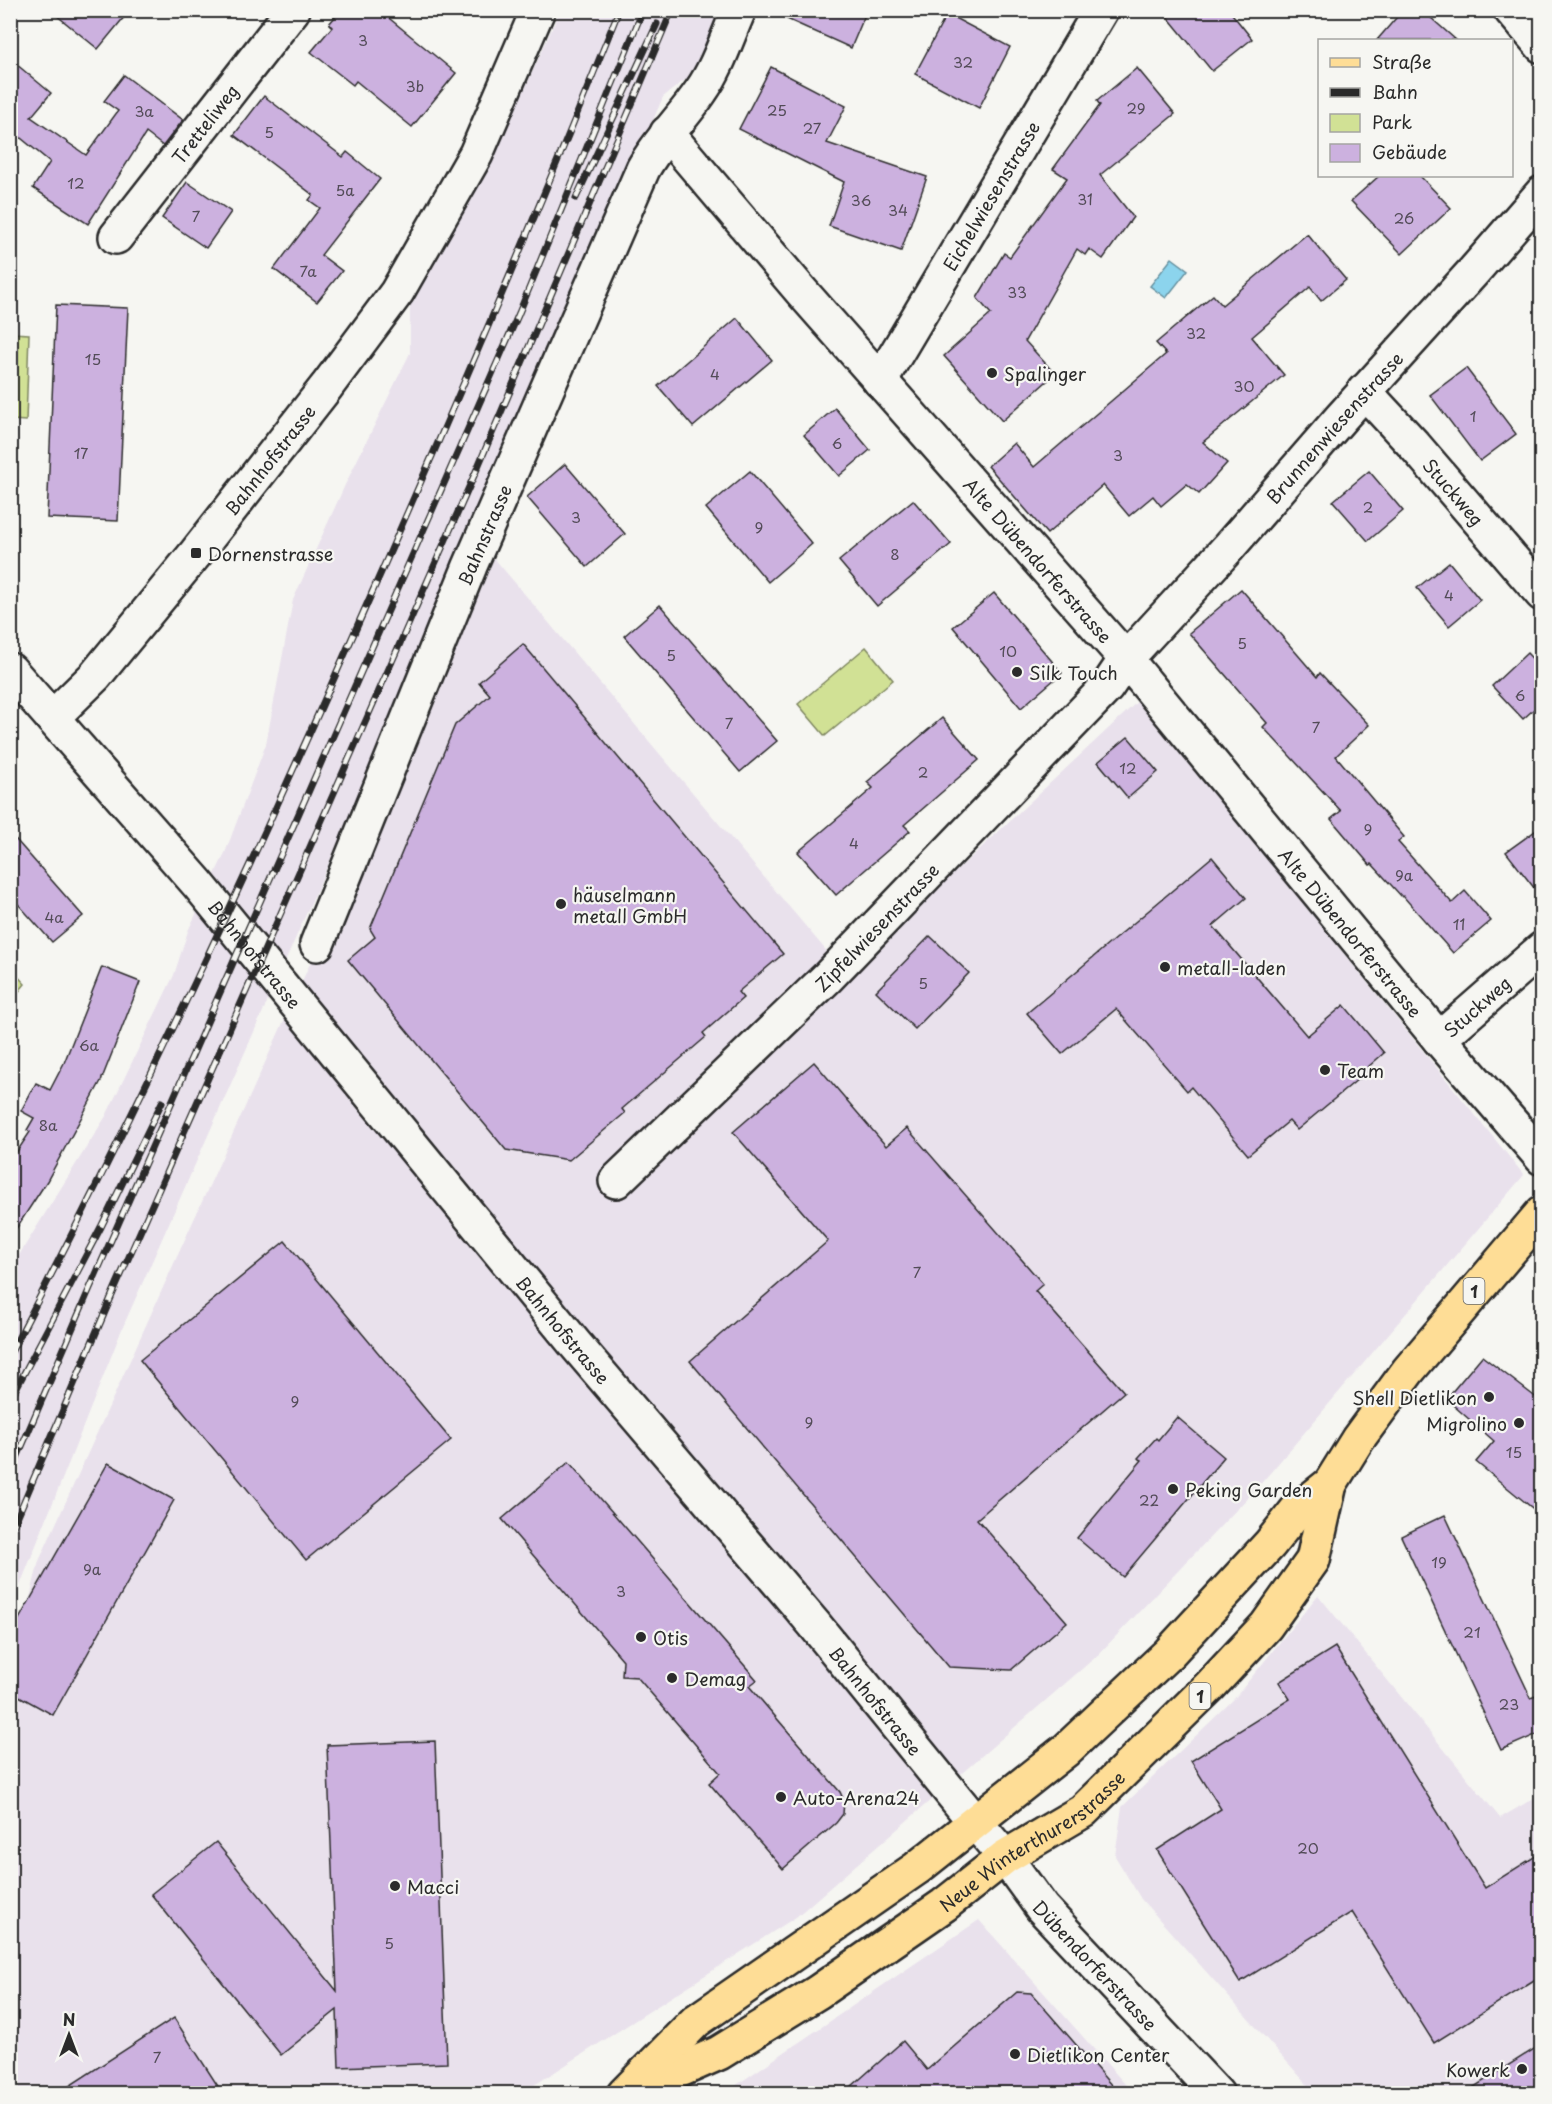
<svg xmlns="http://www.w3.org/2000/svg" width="1552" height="2104" viewBox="0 0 1552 2104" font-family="'Playpen Sans',sans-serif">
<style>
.built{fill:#e9e1ec}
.green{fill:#d1e195;stroke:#7e8660;stroke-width:1.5}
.water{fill:#8cd4ed;stroke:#65909f;stroke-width:1.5}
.building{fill:#ccb1df;stroke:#2b2b2b;stroke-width:1.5}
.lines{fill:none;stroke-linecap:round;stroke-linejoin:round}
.minor-casing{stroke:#2b2b2b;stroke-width:38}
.major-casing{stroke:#2b2b2b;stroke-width:38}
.minor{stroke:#f6f6f2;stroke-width:33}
.major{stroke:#fedd96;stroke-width:33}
.rail-casing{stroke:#2b2b2b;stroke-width:7}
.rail{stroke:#f6f6f2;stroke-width:4.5;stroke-dasharray:14;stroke-linecap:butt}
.poi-dot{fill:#2b2b2b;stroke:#f6f6f2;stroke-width:2}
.labels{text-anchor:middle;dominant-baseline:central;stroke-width:4.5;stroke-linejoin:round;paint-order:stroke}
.number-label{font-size:15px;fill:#534c58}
.shield{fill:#f6f6f2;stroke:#686867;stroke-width:1.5}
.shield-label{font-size:16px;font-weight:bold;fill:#2b2b2b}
.street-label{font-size:18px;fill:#2b2b2b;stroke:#f6f6f2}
.poi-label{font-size:18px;fill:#2b2b2b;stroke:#f6f6f2;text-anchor:start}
</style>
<rect width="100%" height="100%" fill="#f6f6f2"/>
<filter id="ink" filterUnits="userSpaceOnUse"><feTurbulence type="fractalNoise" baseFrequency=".0167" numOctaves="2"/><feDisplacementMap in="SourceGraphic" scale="12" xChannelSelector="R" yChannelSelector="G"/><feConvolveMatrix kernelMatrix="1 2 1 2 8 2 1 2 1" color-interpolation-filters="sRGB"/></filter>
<g filter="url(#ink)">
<g class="built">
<path d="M560 11H720L695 72 663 97 423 651 122 1329 11 1608V1268L106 1116 174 975 188 931 225 853 266 744 293 600 345 485 410 353V305L500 143Z"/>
<path d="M494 558 846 974 1138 701 1524 1175 1258 1487 1098 1655 796 1917 522 2093 11 2094V1674L39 1561Z"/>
<path d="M1318 1595 1500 1818 1541 1794V2093H1313L1305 2082 1141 1899 1115 1856 1122 1807 1234 1699Z"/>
<path d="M979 1920 1133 2093 723 2094Z"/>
</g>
<g class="green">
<path d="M11 333 29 334 26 421 11 420Z"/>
<path d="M866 647 893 680 825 736 798 704Z"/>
<path d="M11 969 25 984 11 1001Z"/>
</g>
<path class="water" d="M1172 258 1188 270 1166 298 1150 286Z"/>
<g class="building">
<path d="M50 10H130L98 49Z"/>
<path d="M341 10H379L456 73 412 127 356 81 353 85 311 52 332 27 329 24Z"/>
<path d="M767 10H867L851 48Z"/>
<path d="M1162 10H1229L1252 39 1212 71Z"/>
<path d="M1403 10H1422L1456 40H1377Z"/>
<path d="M947 14 1010 47 979 108 915 74Z"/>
<path d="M10 59 51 93 31 117 86 155 118 111 104 101 124 75 183 120 163 146 146 133 88 224 33 188 50 162 16 134 10 141Z"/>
<path d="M771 67 846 106 827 143 927 177 901 251 829 226 844 182 739 129Z"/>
<path d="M1137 68 1175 114 1100 175 1133 217 1103 259 1089 249 1085 255 1077 249 1025 341 1055 374 1002 421 944 356 991 314 977 298 1004 253 1010 257 1067 178 1053 169 1100 105 1097 101Z"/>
<path d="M264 96 343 157 347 152 380 179 321 255 342 271 317 302 274 269 320 208 309 200 313 195 234 135Z"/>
<path d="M1379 176H1420L1451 208 1402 254 1351 201Z"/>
<path d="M187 182 231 212 206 248 162 218Z"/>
<path d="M1307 234 1346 280 1321 301 1310 287 1252 337 1284 375 1203 442 1227 463 1199 494 1187 484 1161 506 1153 496 1129 516 1103 485 1047 534 988 466 1014 443 1034 467 1166 354 1156 343 1213 295 1222 305Z"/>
<path d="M56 305 128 308 118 521 47 518Z"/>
<path d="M737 318 772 360 693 427 658 386Z"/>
<path d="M1466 368 1516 434 1480 461 1430 395Z"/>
<path d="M835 408 870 450 839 476 804 435Z"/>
<path d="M565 464 625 534 587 567 527 497Z"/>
<path d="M750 471 812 544 768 582 706 508Z"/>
<path d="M1369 471 1403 511 1368 541 1333 501Z"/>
<path d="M913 500 951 544 877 606 839 561Z"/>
<path d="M1449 562 1480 600 1449 626 1417 588Z"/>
<path d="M1241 589 1317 677 1320 673 1369 725 1336 756 1404 837 1398 842 1452 903 1465 891 1491 921 1453 953 1403 896 1402 897 1372 864 1370 865 1331 819 1341 811 1263 727 1267 723 1189 633Z"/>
<path d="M994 593 1062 673 1021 708 953 627Z"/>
<path d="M660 605 777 741 740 772 624 636Z"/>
<path d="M523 644 783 954 738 992 743 998 703 1033 706 1037 622 1109 625 1113 569 1160 506 1150 348 960 375 937 370 929 455 725 490 695 479 682Z"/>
<path d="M1527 653 1542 669V702L1523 719 1492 686Z"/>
<path d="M942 718 979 760 904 825 910 831 836 895 798 852 873 788 867 782Z"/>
<path d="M1128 737 1158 772 1128 798 1098 762Z"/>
<path d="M1542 826V898L1506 852Z"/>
<path d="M10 833 83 916 52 942 10 895Z"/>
<path d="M1212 857 1246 898 1213 926 1307 1036 1344 1005 1384 1053 1368 1067 1370 1069 1297 1130 1289 1121 1248 1155 1191 1087 1187 1091 1116 1009 1062 1054 1027 1013Z"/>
<path d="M930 936 969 973 915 1029 876 991Z"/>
<path d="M102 967 140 982 101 1081 47 1181 10 1238V1162L30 1132 27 1130 34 1118 21 1111 36 1083 50 1090 64 1063Z"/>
<path d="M814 1062 886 1146 907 1128 1043 1284 1035 1291 1124 1392 977 1519 1067 1622 1011 1670 949 1667 690 1361 828 1241 733 1132Z"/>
<path d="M285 1241 451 1440 306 1560 140 1360Z"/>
<path d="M1482 1356 1542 1402V1516L1476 1462 1494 1441 1446 1399Z"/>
<path d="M1177 1417 1224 1457 1123 1577 1077 1538 1142 1460 1138 1458 1156 1438 1158 1440Z"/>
<path d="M569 1462 757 1680 749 1686 840 1792 844 1801 843 1814 836 1823 783 1869 709 1783 720 1773 637 1677 622 1676 623 1660 502 1519Z"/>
<path d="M108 1463 174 1500 53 1715 10 1691V1635Z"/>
<path d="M1445 1515 1531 1698 1542 1693V1732L1501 1750 1401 1536Z"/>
<path d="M1335 1647 1485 1888 1542 1852V1975L1434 2043 1352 1912 1240 1982 1157 1850 1221 1809 1191 1761 1290 1699 1279 1682Z"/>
<path d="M435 1741 447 2063 339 2067 337 2010 281 2055 151 1894 216 1842 337 1991 327 1745Z"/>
<path d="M1017 1992 1031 1993 1119 2094H843L903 2041 927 2070Z"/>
<path d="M174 2018 223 2094H57Z"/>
<path d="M1542 2044V2094H1463Z"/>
</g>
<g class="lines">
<g class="minor-casing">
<g id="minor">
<path d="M1511 10 1542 46"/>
<path id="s1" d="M667 133 802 292 1126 659 1439 1039 1542 1158"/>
<path id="s2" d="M116 237 293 10"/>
<path id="s3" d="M880 381 1101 10"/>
<path id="s4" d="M1364 391 1415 446 1542 594"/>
<path id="s5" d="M10 670 198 884 575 1344 814 1624 975 1822 1005 1857 1042 1908 1217 2094"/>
<path id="s6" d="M52 718 95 676 196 553 327 386 397 292 476 154 538 10"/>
<path id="s7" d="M317 944 470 566 643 169C659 140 683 118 701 91 718 67 727 37 739 10"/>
<path id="s8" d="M1439 1039 1542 949"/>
<path id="s9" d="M616 1181 827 978 1107 687 1126 659 1228 548 1340 419 1474 271 1542 193"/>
</g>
</g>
<g class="major-casing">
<g id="major">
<path id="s10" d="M637 2089 719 2053 818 1992 944 1905 1005 1857 1083 1811 1210 1686 1266 1626 1313 1560 1330 1484"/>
<path d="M624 2094 696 2021 917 1868 1066 1750 1169 1653 1270 1544 1296 1511 1330 1484 1358 1439 1408 1371 1542 1213"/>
</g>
</g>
<use href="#minor" class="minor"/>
<use href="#major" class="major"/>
<g class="rail-casing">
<g id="rail">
<path d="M576 198 657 24"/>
<path d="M10 1354C139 1109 255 858 367 604 454 408 539 210 619 10"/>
<path d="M10 1400 101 1227 162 1102"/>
<path d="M10 1474 86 1297 519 313 643 10"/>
<path d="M10 1534 113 1293 477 469 672 10"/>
</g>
</g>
<use href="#rail" class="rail"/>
</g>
</g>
<g class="poi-dot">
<circle cx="992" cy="373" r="6"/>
<rect x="190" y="547" width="12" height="12" rx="3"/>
<circle cx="1017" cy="672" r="6"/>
<circle cx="561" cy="904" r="6"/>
<circle cx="1165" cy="967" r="6"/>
<circle cx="1325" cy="1070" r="6"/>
<circle cx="1489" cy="1397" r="6"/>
<circle cx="1519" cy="1423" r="6"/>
<circle cx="1173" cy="1489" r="6"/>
<circle cx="641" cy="1637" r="6"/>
<circle cx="672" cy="1678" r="6"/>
<circle cx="781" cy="1797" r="6"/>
<circle cx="395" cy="1886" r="6"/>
<circle cx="1015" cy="2054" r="6"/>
<circle cx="1522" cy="2069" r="6"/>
</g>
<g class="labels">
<g class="number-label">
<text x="363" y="39">3</text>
<text x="963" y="61">32</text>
<text x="415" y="85">3b</text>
<text x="1136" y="107">29</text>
<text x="777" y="109">25</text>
<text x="144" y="110">3a</text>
<text x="812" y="127">27</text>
<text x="269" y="131">5</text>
<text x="76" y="182">12</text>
<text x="345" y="189">5a</text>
<text x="1085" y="198">31</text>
<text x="861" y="199">36</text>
<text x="898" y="209">34</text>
<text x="196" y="215">7</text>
<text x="1404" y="217">26</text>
<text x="308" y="270">7a</text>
<text x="1017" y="291">33</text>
<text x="1196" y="332">32</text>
<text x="93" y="358">15</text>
<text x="715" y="373">4</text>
<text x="1244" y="385">30</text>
<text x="1473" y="415">1</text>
<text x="837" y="442">6</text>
<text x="81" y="452">17</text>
<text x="1118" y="454">3</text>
<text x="1368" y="506">2</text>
<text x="576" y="516">3</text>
<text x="759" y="526">9</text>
<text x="895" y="553">8</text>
<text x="1449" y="594">4</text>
<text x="1242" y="642">5</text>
<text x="1008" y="650">10</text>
<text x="671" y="654">5</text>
<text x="1520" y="694">6</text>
<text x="729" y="722">7</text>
<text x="1316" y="726">7</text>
<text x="1128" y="767">12</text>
<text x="923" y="771">2</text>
<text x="1368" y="828">9</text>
<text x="854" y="842">4</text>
<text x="1404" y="874">9a</text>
<text x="54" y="916">4a</text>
<text x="1459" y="923">11</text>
<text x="923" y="982">5</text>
<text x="89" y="1044">6a</text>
<text x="48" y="1124">8a</text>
<text x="917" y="1271">7</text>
<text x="295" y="1400">9</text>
<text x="809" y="1421">9</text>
<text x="1514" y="1451">15</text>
<text x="1149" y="1499">22</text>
<text x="1439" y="1561">19</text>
<text x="92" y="1568">9a</text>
<text x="621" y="1590">3</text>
<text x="1472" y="1631">21</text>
<text x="1509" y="1703">23</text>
<text x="1308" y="1847">20</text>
<text x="389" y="1942">5</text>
<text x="157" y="2056">7</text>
</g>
<g class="shield">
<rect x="1463.5" y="1278" width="21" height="26" rx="4.5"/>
<rect x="1189.5" y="1683" width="21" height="26" rx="4.5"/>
</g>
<g class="shield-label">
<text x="1474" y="1291">1</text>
<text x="1200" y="1696">1</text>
</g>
<g class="street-label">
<text stroke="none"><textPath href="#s2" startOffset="144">Tretteliweg</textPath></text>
<text stroke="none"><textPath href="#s3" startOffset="216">Eichelwiesenstrasse</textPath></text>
<text stroke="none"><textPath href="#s9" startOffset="1042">Brunnenwiesenstrasse</textPath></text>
<text stroke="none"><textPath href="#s6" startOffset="338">Bahnhofstrasse</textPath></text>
<text stroke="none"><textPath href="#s4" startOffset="135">Stuckweg</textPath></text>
<text stroke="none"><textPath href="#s7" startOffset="442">Bahnstrasse</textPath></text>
<text stroke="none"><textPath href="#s1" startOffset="566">Alte Dübendorferstrasse</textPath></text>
<text stroke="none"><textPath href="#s9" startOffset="364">Zipfelwiesenstrasse</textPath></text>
<text stroke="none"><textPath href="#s1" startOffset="1052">Alte Dübendorferstrasse</textPath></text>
<text stroke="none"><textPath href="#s5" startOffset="375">Bahnhofstrasse</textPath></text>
<text stroke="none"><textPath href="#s8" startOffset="50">Stuckweg</textPath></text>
<text stroke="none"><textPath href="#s5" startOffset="861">Bahnhofstrasse</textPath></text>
<text stroke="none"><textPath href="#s5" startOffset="1346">Bahnhofstrasse</textPath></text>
<text stroke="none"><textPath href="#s10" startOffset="468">Neue Winterthurerstrasse</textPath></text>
<text stroke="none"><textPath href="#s5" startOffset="1690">Dübendorferstrasse</textPath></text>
</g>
<g class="poi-label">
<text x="1004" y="373">Spalinger</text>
<text x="208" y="553">Dornenstrasse</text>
<text x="1029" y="672">Silk Touch</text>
<text x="573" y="894">häuselmann<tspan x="573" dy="21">metall GmbH</tspan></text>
<text x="1177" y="967">metall-laden</text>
<text x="1337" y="1070">Team</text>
<text x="1477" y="1397" text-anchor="end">Shell Dietlikon</text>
<text x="1507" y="1423" text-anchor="end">Migrolino</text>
<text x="1185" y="1489">Peking Garden</text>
<text x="653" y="1637">Otis</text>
<text x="684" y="1678">Demag</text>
<text x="793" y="1797">Auto-Arena24</text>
<text x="407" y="1886">Macci</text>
<text x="1027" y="2054">Dietlikon Center</text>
<text x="1510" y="2069" text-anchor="end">Kowerk</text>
</g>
</g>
<rect width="1552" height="2104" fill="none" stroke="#f6f6f2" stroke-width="36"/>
<rect x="18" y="18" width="1516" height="2068" fill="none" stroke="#2b2b2b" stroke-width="2" filter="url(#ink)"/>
<rect x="1318" y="39" width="195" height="138" fill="#f6f6f2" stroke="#a5a5a2" stroke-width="1.5"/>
<rect x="1330" y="58" width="30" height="9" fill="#fedd96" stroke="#a5a5a2" stroke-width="1.5"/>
<text x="1372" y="69" font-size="18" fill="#2b2b2b">Straße</text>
<rect x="1330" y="88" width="30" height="9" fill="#2b2b2b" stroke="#a5a5a2" stroke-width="1.5"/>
<text x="1372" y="99" font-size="18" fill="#2b2b2b">Bahn</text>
<rect x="1330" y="114" width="30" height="18" fill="#d1e195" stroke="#a5a5a2" stroke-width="1.5"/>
<text x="1372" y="129" font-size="18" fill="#2b2b2b">Park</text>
<rect x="1330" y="144" width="30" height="18" fill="#ccb1df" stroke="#a5a5a2" stroke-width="1.5"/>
<text x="1372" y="159" font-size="18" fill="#2b2b2b">Gebäude</text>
<g transform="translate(69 2035)" stroke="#f6f6f2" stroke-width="4.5" paint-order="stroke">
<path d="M0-4.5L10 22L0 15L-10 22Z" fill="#2b2b2b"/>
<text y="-9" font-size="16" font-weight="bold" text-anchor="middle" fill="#2b2b2b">N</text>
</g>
</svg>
